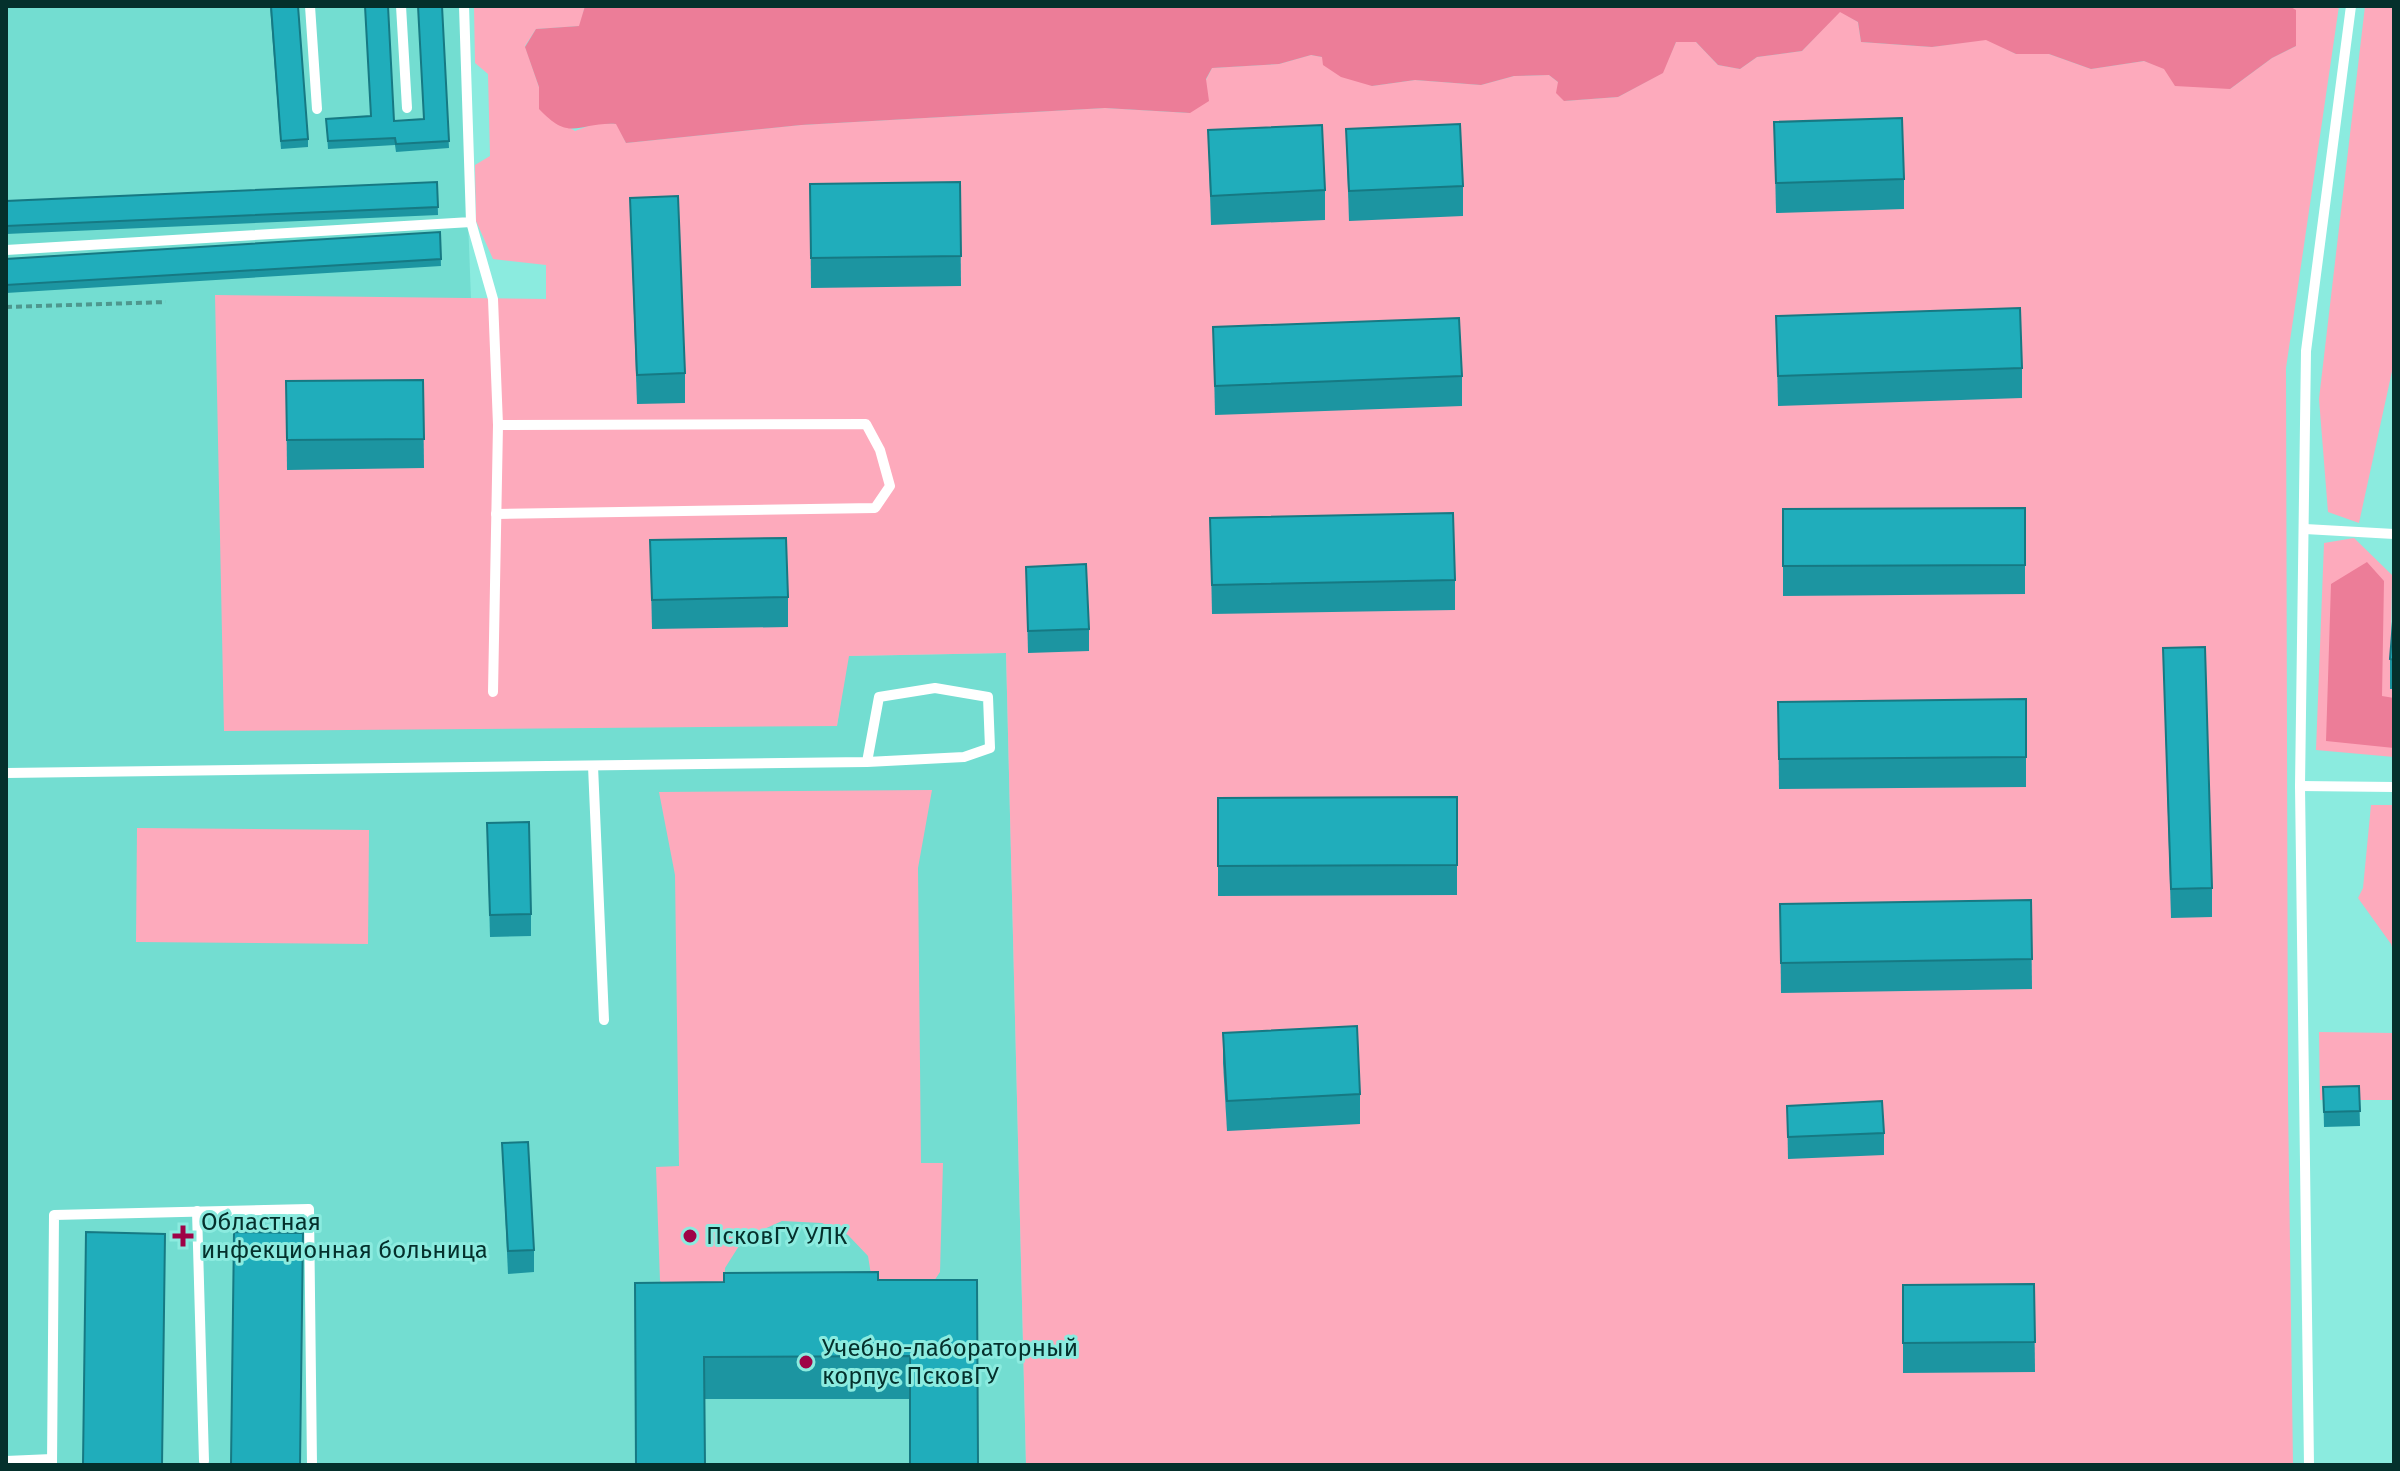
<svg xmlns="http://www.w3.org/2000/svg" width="2400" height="1471" viewBox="0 0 2400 1471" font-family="'Fira Sans',sans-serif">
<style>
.built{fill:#73ddd1}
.green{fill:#fdaabc}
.forest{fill:#ec7d98}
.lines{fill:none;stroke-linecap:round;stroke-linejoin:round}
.path{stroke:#4e978e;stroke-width:4;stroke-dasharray:6 4;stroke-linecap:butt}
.lane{stroke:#fff;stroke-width:10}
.wall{fill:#1c95a1}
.building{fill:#20adbb;stroke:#167983;stroke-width:2}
.poi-dot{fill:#9f0347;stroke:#8bebdf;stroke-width:3}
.labels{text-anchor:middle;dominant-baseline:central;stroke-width:6;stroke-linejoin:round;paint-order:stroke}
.poi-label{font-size:24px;fill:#04302c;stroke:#8bebdf;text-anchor:start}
</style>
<rect width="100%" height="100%" fill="#8bebdf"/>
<path class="built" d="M6 6H460L471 299 216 296 837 725 848 656 1006 653 1026 1465H6Z"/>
<g class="green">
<path d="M474 6H585L580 26 536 29 525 46 539 87V108L575 131 596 123 617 124 626 143 801 125 1105 108 1189 113 1212 68 1279 64 1311 55 1322 57 1372 86 1415 80 1481 85 1514 76 1549 75 1558 82 1564 101 1618 97 1662 73 1676 42H1696L1718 65 1740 69 1757 57 1802 51 1840 11 1858 22 1861 42 1932 47 1987 39 2016 54H2049L2091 69 2144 61 2230 89 2272 58 2296 46V11L2289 6H2339L2286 368 2288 1100 2293 1465H1026L1006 653 849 656 837 726 224 731 215 295 546 299V265L493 259 476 221 475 165 490 156 488 74 475 63Z"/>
<path d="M2365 6H2394V362L2359 523 2328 512 2319 399Z"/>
<path d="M2354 538 2392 575 2390 688 2394 689V757L2316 750 2324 543Z"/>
<path d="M932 790 918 868 921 1163H943L940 1272 930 1287 874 1293 868 1256 848 1235 822 1223 782 1221 744 1238 725 1268 724 1290 667 1288 660 1281 656 1167 679 1166 675 875 659 792Z"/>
<path d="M2371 805H2394V954L2391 944 2358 898 2363 888Z"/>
<path d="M137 828 369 830 368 944 136 942Z"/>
<path d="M2319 1032 2394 1033V1100H2320Z"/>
</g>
<g class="forest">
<path d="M585 6H2289L2296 10V46L2272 58 2230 89 2175 86 2164 69 2144 61 2091 69 2049 54H2016L1986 40 1932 47 1861 42 1858 22 1840 12 1802 51 1757 57 1740 69 1718 65 1696 42H1676L1663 73 1618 97 1564 101 1556 93 1558 82 1549 75 1514 76 1481 85 1415 80 1372 86 1341 77 1323 65 1322 57 1311 55 1279 64 1212 68 1206 79 1209 101 1190 113 1105 108 801 125 626 143 616 124C578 122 571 143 539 109V87L525 47 536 29 579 26Z"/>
<path d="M2367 562 2384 581 2382 696 2394 698V748L2326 741 2331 584Z"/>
</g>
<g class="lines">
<path class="path" d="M6 307 166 302"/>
<g class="lane">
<path d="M310 6 317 109"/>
<path d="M401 6 407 108"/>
<path d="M471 222 493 299 498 425 493 692"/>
<path d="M6 250 471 222 464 6"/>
<path d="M496 514 875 508 890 486 880 450 866 424 498 425"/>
<path d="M2305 529 2394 534"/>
<path d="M593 766 604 1020"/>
<path d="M6 773 867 762 964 757 990 748 988 697 935 688 879 697 867 762"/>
<path d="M2300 786 2394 787"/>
<path d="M197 1211 204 1461"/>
<path d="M6 1461 52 1459"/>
<path d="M52 1465 54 1215 309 1209 312 1465"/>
<path d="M2309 1465 2300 786 2306 351 2351 6"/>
</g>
</g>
<g class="wall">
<path d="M270 6 308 139V147L281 149Z"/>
<path d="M442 6 449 148 396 152 395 145 328 149 326 119 370 116 394 121 423 119Z"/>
<path d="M1774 122 1904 179V209L1776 213Z"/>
<path d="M1346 129 1463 186V216L1349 221Z"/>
<path d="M1208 130 1325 190V220L1211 225Z"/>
<path d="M437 182 438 215 6 234V201Z"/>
<path d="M960 182 961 286 811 288 810 184Z"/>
<path d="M630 198 685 373V403L637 404Z"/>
<path d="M440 232 441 266 6 293V259Z"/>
<path d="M1776 316 2022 368V398L1778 406Z"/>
<path d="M1213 327 1462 376V406L1215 415Z"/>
<path d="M423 380 424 468 287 470 286 381Z"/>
<path d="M2025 508V594L1783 596V509Z"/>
<path d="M1210 518 1455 580V610L1212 614Z"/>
<path d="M650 540 788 597V627L652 629Z"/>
<path d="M1026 567 1089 629V651L1028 653Z"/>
<path d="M2394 609V689H2390V659Z"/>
<path d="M2163 648 2212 888V917L2171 918Z"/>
<path d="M2026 699V787L1779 789 1778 702Z"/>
<path d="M1457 797V895L1218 896V798Z"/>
<path d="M487 823 531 914V936L490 937Z"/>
<path d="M2031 900 2032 989 1781 993 1780 904Z"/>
<path d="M1223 1033 1360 1094V1124L1227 1131 1223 1063Z"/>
<path d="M2359 1086 2360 1126 2324 1127 2323 1087Z"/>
<path d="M1787 1106 1884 1133V1155L1788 1159Z"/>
<path d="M502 1143 534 1250V1272L508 1274Z"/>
<path d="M878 1280H977L910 1399H704L635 1465 724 1282Z"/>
<path d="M2034 1284 2035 1372 1903 1373V1285Z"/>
</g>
<g class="building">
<path d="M271 6H298L308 139 281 141Z"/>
<path d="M365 6H388L394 121 424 119 418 6H442L449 141 396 144 395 138 328 141 326 119 371 116Z"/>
<path d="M1902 118 1904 179 1776 183 1774 122Z"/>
<path d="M1460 124 1463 186 1349 191 1346 129Z"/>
<path d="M1322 125 1325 190 1211 196 1208 130Z"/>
<path d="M437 182 438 207 6 226V201Z"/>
<path d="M960 182 961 256 811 258 810 184Z"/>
<path d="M678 196 685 373 637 375 630 198Z"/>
<path d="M440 232 441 259 6 285V259Z"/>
<path d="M2020 308 2022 368 1778 376 1776 316Z"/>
<path d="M1459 318 1462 376 1215 386 1213 327Z"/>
<path d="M423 380 424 439 287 440 286 381Z"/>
<path d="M2025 508V565L1783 566V509Z"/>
<path d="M1453 513 1455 580 1212 585 1210 518Z"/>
<path d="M786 538 788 597 652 600 650 540Z"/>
<path d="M1086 564 1089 629 1028 631 1026 567Z"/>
<path d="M2394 609V660L2390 659Z"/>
<path d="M2205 647 2212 888 2171 889 2163 648Z"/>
<path d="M2026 699V757L1779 759 1778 702Z"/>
<path d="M1457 797V865L1218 866V798Z"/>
<path d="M529 822 531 914 490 915 487 823Z"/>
<path d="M2031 900 2032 959 1781 963 1780 904Z"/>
<path d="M1357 1026 1360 1094 1227 1101 1223 1033Z"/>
<path d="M2359 1086 2360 1111 2324 1112 2323 1087Z"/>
<path d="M1882 1101 1884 1133 1788 1137 1787 1106Z"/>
<path d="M528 1142 534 1250 508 1251 502 1143Z"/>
<path d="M86 1232 165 1234 162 1465H83Z"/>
<path d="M234 1232 303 1233 300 1465H231Z"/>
<path d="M878 1272V1280H977L978 1465H910V1356L704 1357 705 1465H636L635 1283 724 1282V1273Z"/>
<path d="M2034 1284 2035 1342 1903 1343V1285Z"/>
</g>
<g class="poi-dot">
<path d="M179 1224h8v8h8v8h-8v8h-8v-8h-8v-8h8z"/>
<circle cx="690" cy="1236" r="8"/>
<circle cx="806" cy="1362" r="8"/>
</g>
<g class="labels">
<g class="poi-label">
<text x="201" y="1222">Областная<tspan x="201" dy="28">инфекционная больница</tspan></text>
<text x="706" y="1236">ПсковГУ УЛК</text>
<text x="822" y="1348">Учебно-лабораторный<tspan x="822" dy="28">корпус ПсковГУ</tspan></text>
</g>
</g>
<rect width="2400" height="1471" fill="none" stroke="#04302c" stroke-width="16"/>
</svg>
